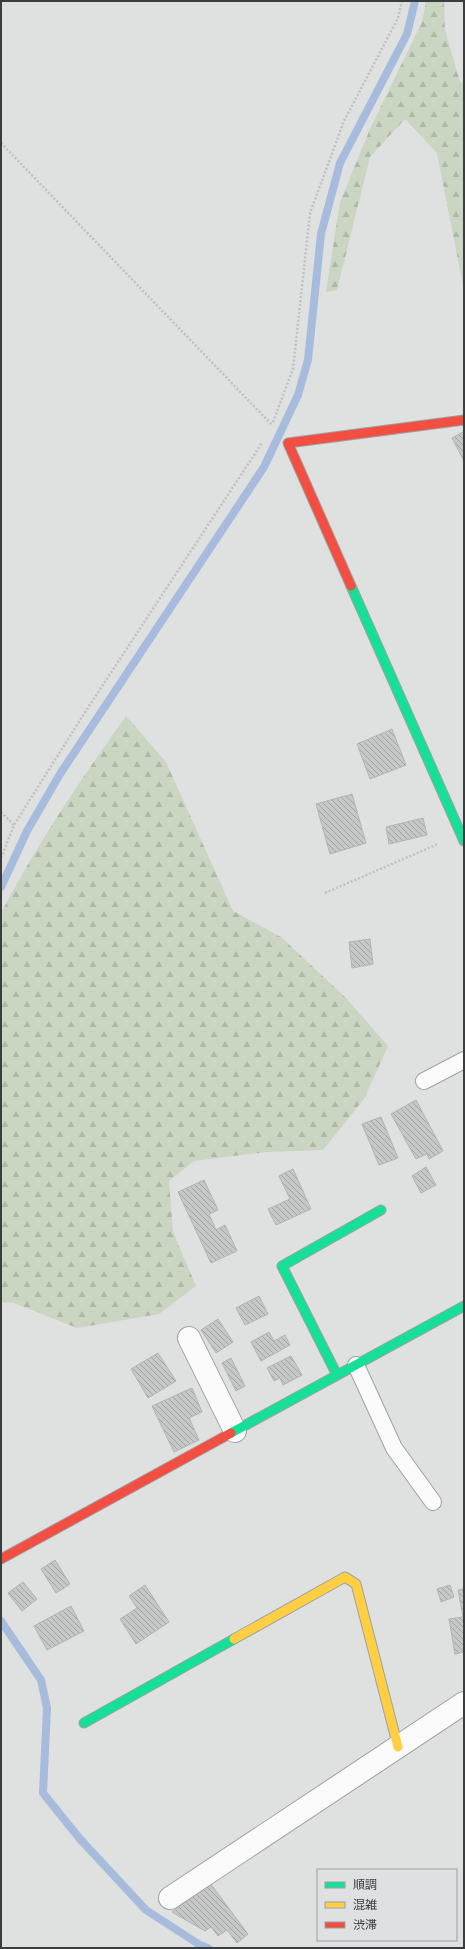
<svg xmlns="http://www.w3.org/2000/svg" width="465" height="1949" viewBox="0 0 465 1949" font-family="'Zilla Slab','Noto Sans JP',serif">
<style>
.forest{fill:url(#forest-firs)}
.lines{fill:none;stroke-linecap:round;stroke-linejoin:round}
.stream{stroke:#a7bcdc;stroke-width:8}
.building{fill:url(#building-back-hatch);stroke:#b2b3b3}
.lane-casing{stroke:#a0a1a1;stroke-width:18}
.street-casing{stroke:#a0a1a1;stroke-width:24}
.fast-casing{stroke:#a0a1a1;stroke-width:11}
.slow-casing{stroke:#a0a1a1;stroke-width:11}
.jam-casing{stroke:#a0a1a1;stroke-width:11}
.path{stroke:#bfc0c0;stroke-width:2.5;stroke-dasharray:2 2;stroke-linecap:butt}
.lane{stroke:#fafafa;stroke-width:16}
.street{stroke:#fafafa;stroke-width:22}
.fast{stroke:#16e098;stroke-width:9}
.slow{stroke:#ffcf43;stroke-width:9}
.jam{stroke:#f24e42;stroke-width:9}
</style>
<defs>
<pattern id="forest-firs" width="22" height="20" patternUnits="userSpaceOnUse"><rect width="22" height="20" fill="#cad5c2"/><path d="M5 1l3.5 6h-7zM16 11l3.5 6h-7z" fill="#aeb8a8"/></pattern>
<pattern id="building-back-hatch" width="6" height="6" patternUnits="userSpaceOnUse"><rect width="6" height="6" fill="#c6c7c7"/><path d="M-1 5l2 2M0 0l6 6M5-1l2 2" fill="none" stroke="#a2a3a3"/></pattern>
</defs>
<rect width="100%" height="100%" fill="#dfe0e0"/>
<g class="forest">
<path d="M426 1H444L445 30 460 82 464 83V290L437 153 405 119 370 157 337 290 326 292 340 202 370 129 422 22Z"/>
<path d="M126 716 166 762 233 911 281 937 345 997 388 1046 364 1099 323 1150 267 1152 194 1161 169 1181 173 1232 196 1286 159 1314 77 1328 14 1303 1 1302V913C37 844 81 779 126 716Z"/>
</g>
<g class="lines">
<g class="stream">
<path d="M1 887 27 831 60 774 264 467 298 395 308 360 321 234 340 163 407 34 415 1"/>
<path d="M1 1621 41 1680 47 1708 43 1793 80 1839 146 1910 200 1945 208 1948"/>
</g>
</g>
<g class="building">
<path d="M463 432 464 434V461L452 438Z"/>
<path d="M392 729 406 765 370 779 357 744Z"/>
<path d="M352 794 366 843 330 854 316 804Z"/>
<path d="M423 818 427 835 389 844 386 827Z"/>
<path d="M370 939 373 964 352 968 349 942Z"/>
<path d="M416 1100 443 1151 429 1159 427 1154 416 1159 391 1114Z"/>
<path d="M381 1117 398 1158 379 1165 362 1124Z"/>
<path d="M426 1167 436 1185 421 1193 412 1176Z"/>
<path d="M293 1169 311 1209 276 1225 268 1209 290 1199 279 1176Z"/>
<path d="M204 1180 218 1210 209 1214 216 1230 225 1225 237 1251 211 1263 178 1192Z"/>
<path d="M259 1296 268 1314 245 1325 236 1308Z"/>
<path d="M218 1319 233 1342 216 1353 201 1330Z"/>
<path d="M269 1332 274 1341 285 1335 290 1345 261 1361 251 1342Z"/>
<path d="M158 1353 176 1381 148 1398 131 1369Z"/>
<path d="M291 1356 302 1375 283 1385 280 1378 274 1381 267 1368Z"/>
<path d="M231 1358 245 1386 236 1391 222 1363Z"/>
<path d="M192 1388 202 1412 189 1418 199 1440 174 1452 152 1406Z"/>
<path d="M55 1560 70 1584 56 1593 41 1569Z"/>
<path d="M23 1582 37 1599 22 1611 8 1593Z"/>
<path d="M145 1585 169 1622 136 1644 120 1619 137 1608 129 1596Z"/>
<path d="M450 1585 454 1597 441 1602 437 1589Z"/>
<path d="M464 1589V1652L455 1654 449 1619 463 1617 458 1590Z"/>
<path d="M71 1606 84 1631 47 1650 34 1626Z"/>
<path d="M210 1883 248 1934 237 1943 227 1930 218 1936 211 1927 205 1931 172 1912Z"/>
</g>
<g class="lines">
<g class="lane-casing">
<g id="lane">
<path d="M424 1081 464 1060"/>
<path d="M356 1365 394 1448 433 1502"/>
</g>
</g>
<g class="street-casing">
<g id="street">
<path d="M189 1338 235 1431"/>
<path d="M170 1898 464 1703"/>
</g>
</g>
<g class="fast-casing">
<g id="fast">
<path d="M351 586 464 841"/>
<path d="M337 1375 282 1266 381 1210"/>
<path d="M231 1433 464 1306"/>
<path d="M84 1723 234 1639"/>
</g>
</g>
<g class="slow-casing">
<path id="slow" d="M234 1639 345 1577 356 1584 398 1747"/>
</g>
<g class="jam-casing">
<g id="jam">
<path d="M351 586 288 443 464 420"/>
<path d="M1 1559 231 1433"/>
</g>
</g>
<g class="path">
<path d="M1 143 272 425"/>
<path d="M273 422 293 369 310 213 344 121 398 18 402 1"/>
<path d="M1 812 14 825"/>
<path d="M1 858 14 825 89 706 262 443"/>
<path d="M325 893 438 844"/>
</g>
<use href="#lane" class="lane"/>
<use href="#street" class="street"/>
<use href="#fast" class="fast"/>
<use href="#slow" class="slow"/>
<use href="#jam" class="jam"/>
</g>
<rect width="465" height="1949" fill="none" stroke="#3b3c3d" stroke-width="4"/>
<rect x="317" y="1869" width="140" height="72" fill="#dee0e1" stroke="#9d9e9f"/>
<rect x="325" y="1882" width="20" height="6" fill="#16e098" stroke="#9d9e9f"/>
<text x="353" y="1889" font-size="12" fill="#3b3c3d">順調</text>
<rect x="325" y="1902" width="20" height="6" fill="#ffcf43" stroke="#9d9e9f"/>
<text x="353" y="1909" font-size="12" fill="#3b3c3d">混雑</text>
<rect x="325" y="1922" width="20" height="6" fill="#f24e42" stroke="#9d9e9f"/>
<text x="353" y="1929" font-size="12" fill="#3b3c3d">渋滞</text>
</svg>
